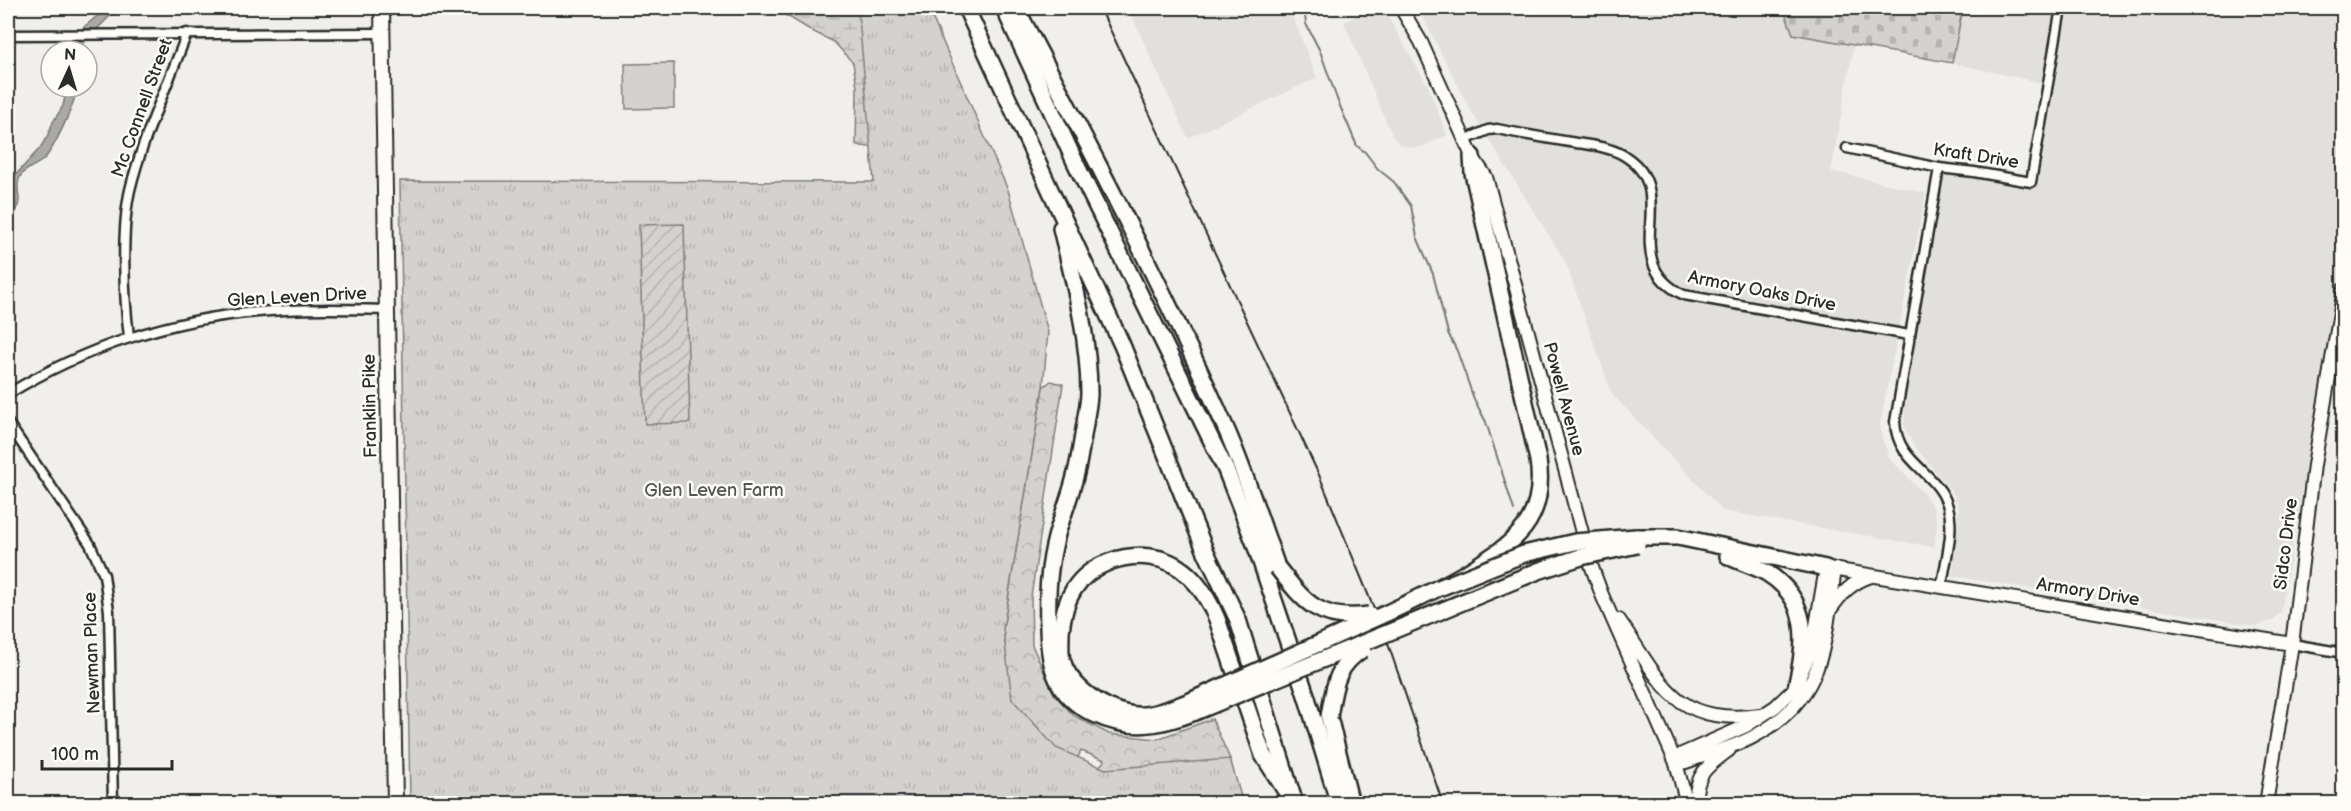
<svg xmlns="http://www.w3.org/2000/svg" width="2351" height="811" viewBox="0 0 2351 811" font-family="'Balsamiq Sans',sans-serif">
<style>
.built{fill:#e1e0dc}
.forest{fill:url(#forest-crowns);stroke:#7f7e7d;stroke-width:1.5}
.wetland{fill:url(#wetland-marsh);stroke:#7f7e7d;stroke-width:1.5}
.cemetery{fill:url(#cemetery-stones);stroke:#7f7e7d;stroke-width:1.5}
.park{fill:url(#park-tufts);stroke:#7f7e7d;stroke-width:1.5}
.garden{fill:url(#garden-furrows);stroke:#7f7e7d;stroke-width:1.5}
.pitch{fill:#d3d2cf;stroke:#7f7e7d;stroke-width:1.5}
.water{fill:#aaa9a7;stroke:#777775;stroke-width:1.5}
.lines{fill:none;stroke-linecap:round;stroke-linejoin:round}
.stream{stroke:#777775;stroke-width:2}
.street-casing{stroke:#2b2b2b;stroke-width:13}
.secondary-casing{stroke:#2b2b2b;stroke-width:16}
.primary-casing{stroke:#2b2b2b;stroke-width:18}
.highway-casing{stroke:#2b2b2b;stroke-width:20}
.street{stroke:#fdfcf7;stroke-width:8}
.secondary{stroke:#fdfcf7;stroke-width:12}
.primary{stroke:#fdfcf7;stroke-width:14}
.highway{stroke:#fdfcf7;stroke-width:15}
.rail{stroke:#2b2b2b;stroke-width:2}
.highway-bridge-casing{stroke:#2b2b2b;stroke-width:20;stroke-linecap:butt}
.highway-bridge{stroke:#fdfcf7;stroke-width:15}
.labels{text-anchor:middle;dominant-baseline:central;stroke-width:5;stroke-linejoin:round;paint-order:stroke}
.street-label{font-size:18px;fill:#2b2b2b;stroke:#fdfcf7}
.park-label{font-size:18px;fill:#555554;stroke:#fdfcf7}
</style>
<defs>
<pattern id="forest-crowns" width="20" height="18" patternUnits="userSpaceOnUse" patternTransform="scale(1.5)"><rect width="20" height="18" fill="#d3d2cf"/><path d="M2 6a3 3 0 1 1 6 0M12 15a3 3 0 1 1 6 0" fill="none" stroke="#b5b4b2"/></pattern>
<pattern id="wetland-marsh" width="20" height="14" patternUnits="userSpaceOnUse" patternTransform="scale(1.5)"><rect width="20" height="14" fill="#d3d2cf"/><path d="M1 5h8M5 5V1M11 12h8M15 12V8" fill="none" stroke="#b5b4b2"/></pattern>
<pattern id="cemetery-stones" width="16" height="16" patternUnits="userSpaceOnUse" patternTransform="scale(1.5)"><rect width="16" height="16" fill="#d3d2cf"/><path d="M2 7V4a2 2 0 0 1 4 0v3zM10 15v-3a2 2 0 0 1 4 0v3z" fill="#b5b4b2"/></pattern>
<pattern id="park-tufts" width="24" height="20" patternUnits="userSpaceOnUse" patternTransform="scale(1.5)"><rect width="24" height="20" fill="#d3d2cf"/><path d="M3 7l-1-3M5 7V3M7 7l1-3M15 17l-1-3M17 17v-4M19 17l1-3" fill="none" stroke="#b5b4b2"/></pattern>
<pattern id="garden-furrows" width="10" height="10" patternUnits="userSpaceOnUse" patternTransform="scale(1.5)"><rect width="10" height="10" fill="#d3d2cf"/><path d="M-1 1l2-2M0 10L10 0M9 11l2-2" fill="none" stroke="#b5b4b2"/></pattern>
</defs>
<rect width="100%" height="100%" fill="#f0efeb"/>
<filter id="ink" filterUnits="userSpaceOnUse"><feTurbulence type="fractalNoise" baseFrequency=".0167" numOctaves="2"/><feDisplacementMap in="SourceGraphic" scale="12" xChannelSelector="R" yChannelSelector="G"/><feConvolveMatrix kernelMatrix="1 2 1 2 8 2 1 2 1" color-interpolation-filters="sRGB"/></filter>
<g filter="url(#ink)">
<g class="built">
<path d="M1128 8H1289L1317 78 1188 138Z"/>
<path d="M1371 8H1383L1428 86 1447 135 1421 147 1413 148 1399 144 1392 135 1344 22Z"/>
<path d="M1418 8H1783L1793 34 1854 44 1831 171 1926 193 1880 424 1882 439 1891 460 1924 494 1933 507 1937 523 1934 547 1723 511 1612 394 1565 261 1471 111Z"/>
<path d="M1963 8H2343V253L2281 612 2273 620 2257 626 1952 576 1959 509 1953 493 1913 444 1904 427 1906 389 1943 174 2036 185 2055 86 1952 63Z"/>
</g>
<path class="forest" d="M1051 381 1063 384 1031 597 1032 645 1054 694 1074 716 1109 734 1157 739 1212 719 1230 759 1242 803 1097 769 1105 760 1081 751 1071 771 1040 730 1011 699 1003 629 1043 387Z"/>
<path class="wetland" d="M774 8H903L881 149 856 145 857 87 853 63 834 42 812 31Z"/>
<path class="cemetery" d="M1783 8H1963L1952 63 1793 34Z"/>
<path class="park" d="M858 8H928L1008 190 1048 332 1043 387 1003 629 1012 699 1056 748 1105 769 1230 759 1243 803H410L400 181 874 182Z"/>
<path class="garden" d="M684 224 690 423 645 424 639 225Z"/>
<path class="pitch" d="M674 63V108L626 109 625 64Z"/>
<g class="water">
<path d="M107 8H118L75 51H62L85 26Z"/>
<path d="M67 87H75L76 92C73 107 54 150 43 160 36 166 25 168 20 177 12 193 29 200 8 219L13 178 40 148 47 137 53 122 63 106Z"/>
</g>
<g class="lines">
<path class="stream" d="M1304 8 1306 24 1320 51 1337 99 1357 146 1365 152 1378 169 1394 182 1411 206 1417 237 1433 274 1448 333 1457 351 1474 399 1486 422 1514 510"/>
<g class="street-casing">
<g id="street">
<path d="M8 35 382 33"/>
<path d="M1465 140 1488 130 1497 129C1522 134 1546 138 1570 142 1588 145 1607 146 1623 155 1685 191 1613 261 1684 295L1909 335"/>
<path d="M1847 148 1939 168 1974 172 2031 182 2061 8"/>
<path d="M1939 168 1895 422C1897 464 1938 471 1948 507 1955 531 1945 561 1942 586"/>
<path d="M129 337C124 296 121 230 130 190 143 136 168 85 187 33"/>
<path d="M8 394C83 348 170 319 258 312 301 308 344 309 386 310"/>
<path d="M8 423 90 544 104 575 109 611 113 804"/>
<path d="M2292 644 2344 653"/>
</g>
</g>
<g class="secondary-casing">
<g id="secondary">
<path d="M1401 8 1421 42 1472 156 1486 177 1590 562 1602 595 1676 763 1687 804"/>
<path d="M1830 610C1842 593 1852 582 1871 576"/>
<path d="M1619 620C1662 683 1674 726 1761 715"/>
<path d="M1676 763 1682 754 1746 726 1775 707 1793 690 1812 649 1826 568 2292 644"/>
<path d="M1676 763 1686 762C1707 754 1731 748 1751 738 1827 699 1824 643 1835 569"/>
<path d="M1695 804C1696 773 1706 767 1729 750"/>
<path d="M2266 804 2292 644 2314 465 2344 289"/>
</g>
</g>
<g class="primary-casing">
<path id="primary" d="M382 8 395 804"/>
</g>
<g class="highway-casing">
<g id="highway">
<path d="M966 8 1122 345 1205 550 1238 620 1295 804"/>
<path d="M1004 8 1076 164 1226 470 1255 544 1307 698 1339 804"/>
<path d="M1016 8C1090 147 1163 287 1227 431 1246 475 1261 522 1277 567"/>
<path d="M1061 228C1074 282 1089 337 1089 393 1089 403 1086 414 1085 424 1082 440 1080 457 1076 473 1071 494 1063 514 1057 534 1048 567 1047 595 1048 628 1049 667 1056 696 1094 714 1130 731 1159 726 1195 712"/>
<path d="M1636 537H1678L1826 568"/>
<path d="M1728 556C1741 563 1755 566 1767 573 1809 599 1807 640 1797 683"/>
<path d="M1387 613C1415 600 1442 587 1469 571 1515 542 1547 521 1538 460L1473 173 1472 156"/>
<path d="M1188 702C1174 707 1158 714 1144 715 1131 716 1119 712 1108 707 1089 698 1068 682 1062 660 1060 652 1061 640 1061 632 1064 598 1077 574 1109 562 1123 557 1135 555 1150 557 1184 561 1204 588 1217 619L1263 755 1287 793"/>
<path d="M1329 717 1351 804"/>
</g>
</g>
<use href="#street" class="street"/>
<use href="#secondary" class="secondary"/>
<use href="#primary" class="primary"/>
<use href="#highway" class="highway"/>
<path class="rail" d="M1100 8 1319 475 1386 638 1443 804"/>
<g class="highway-bridge-casing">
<g id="highway-bridge">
<path d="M1277 567C1305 603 1320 622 1369 615"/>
<path d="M1439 588 1524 554 1575 542 1636 537"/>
<path d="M1188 702 1387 613"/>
<path d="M1195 712 1538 571 1581 557 1637 545"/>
<path d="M1329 717C1334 688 1335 666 1363 649"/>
</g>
</g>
<use href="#highway-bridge" class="highway-bridge"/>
</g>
</g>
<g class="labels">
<g class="street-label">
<text transform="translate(142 108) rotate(-70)">Mc Connell Street</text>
<text transform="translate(1976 156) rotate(9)">Kraft Drive</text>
<text transform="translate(1762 291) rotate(11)">Armory Oaks Drive</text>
<text transform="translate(297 297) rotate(-3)">Glen Leven Drive</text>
<text transform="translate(1564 399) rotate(75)">Powell Avenue</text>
<text transform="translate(370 406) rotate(-91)">Franklin Pike</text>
<text transform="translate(2286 544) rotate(-83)">Sidco Drive</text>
<text transform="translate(2088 592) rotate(9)">Armory Drive</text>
<text transform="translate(92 653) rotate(-92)">Newman Place</text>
</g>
<g class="park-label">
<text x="714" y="490">Glen Leven Farm</text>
</g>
</g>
<rect width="2351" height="811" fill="none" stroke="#fdfcf7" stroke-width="30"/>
<rect x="15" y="15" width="2321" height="781" fill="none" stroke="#2b2b2b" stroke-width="2" filter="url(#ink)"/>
<g transform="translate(69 69) rotate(4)"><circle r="28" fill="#fdfcf7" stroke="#a9a8a5" stroke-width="1.5"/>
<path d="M0-4.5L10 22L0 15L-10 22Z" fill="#2b2b2b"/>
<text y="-9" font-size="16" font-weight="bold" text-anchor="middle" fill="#2b2b2b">N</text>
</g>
<path d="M42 760v9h130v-9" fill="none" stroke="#2b2b2b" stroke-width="3"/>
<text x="51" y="760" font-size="18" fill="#2b2b2b" stroke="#fdfcf7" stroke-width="4.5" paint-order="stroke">100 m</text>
</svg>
